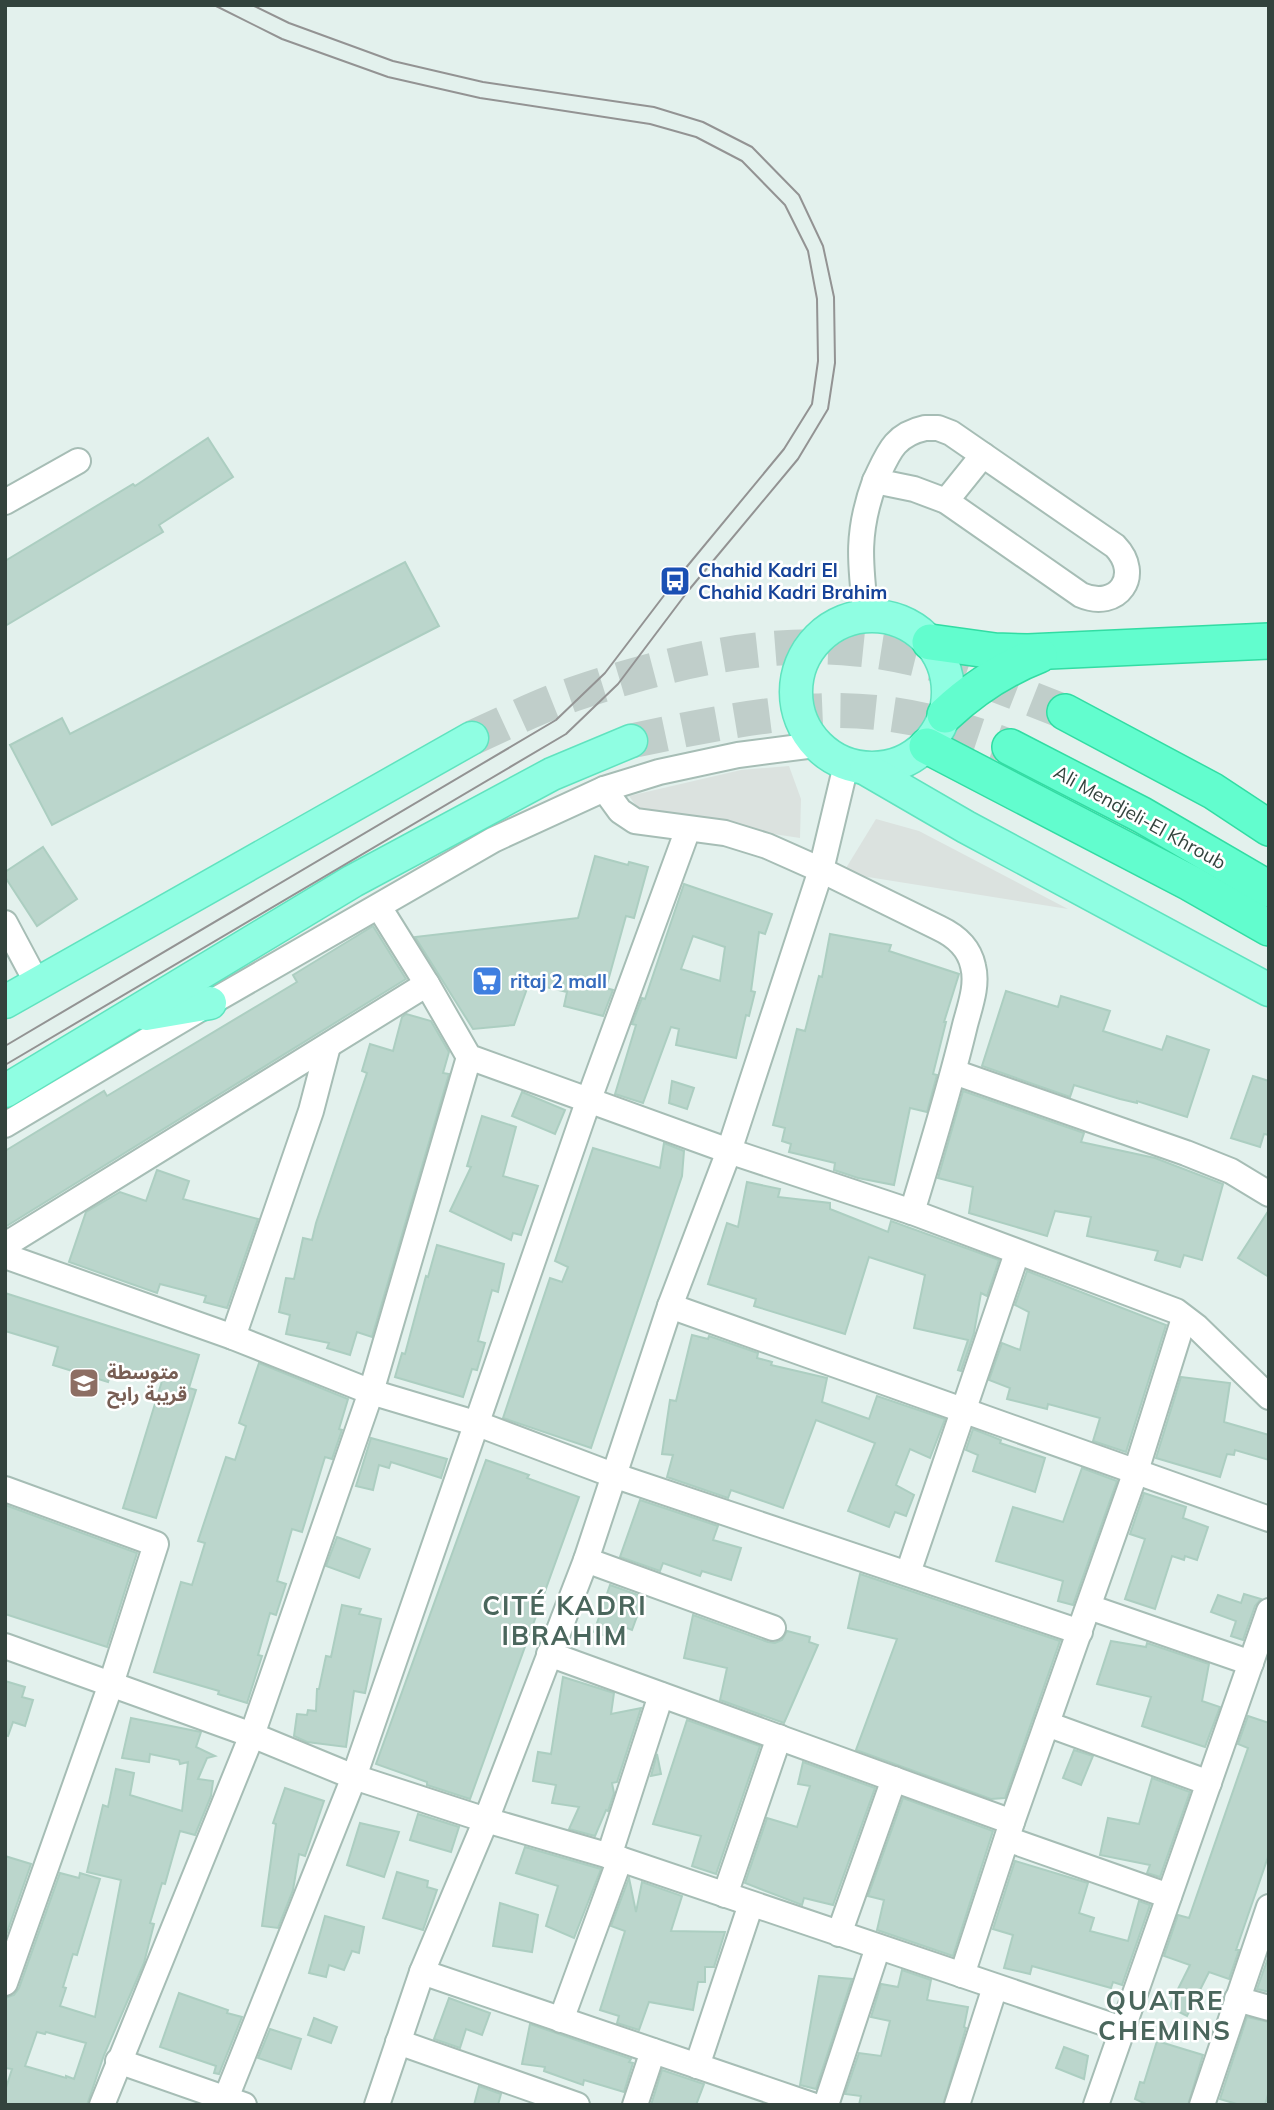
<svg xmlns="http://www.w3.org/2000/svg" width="1274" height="2110" viewBox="0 0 1274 2110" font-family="Mulish,'Noto Sans Arabic',sans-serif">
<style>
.parking{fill:#dbe2df}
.building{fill:#bbd6cc;stroke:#accec1;stroke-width:2;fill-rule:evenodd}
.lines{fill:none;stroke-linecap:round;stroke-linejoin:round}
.highway-tunnel{stroke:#c0ceca;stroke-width:35;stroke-dasharray:35 18;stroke-linecap:butt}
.minor-casing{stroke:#a6bdb5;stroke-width:28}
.major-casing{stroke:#60e3bf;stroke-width:35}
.highway-casing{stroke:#32dca3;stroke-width:38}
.minor{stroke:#fff;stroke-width:24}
.major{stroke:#8ffee2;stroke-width:32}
.highway{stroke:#62fdce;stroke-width:35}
.tram{stroke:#939393;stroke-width:2}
.labels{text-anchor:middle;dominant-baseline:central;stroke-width:5;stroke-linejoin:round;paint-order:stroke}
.transit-label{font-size:19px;font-weight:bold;fill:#164399;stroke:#fff;text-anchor:start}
.street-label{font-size:19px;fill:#33433d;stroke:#fff}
.shop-label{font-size:19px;font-weight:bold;fill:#366cbe;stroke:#fff;text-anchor:start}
.education-label{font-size:19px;font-weight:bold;fill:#785e54;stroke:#fff;text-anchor:start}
.district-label{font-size:26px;font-weight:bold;letter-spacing:2px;fill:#4a665c;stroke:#fff}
</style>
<rect width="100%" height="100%" fill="#e3f1ed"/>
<g class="parking">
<path d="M789 766 801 799 800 838 642 814 629 796 741 770Z"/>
<path d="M876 819 919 831 1068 909 843 873Z"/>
</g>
<g class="building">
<path d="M208 438 233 477 159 525 163 532 5 626V561L133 484 135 486Z"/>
<path d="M405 562 439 626 52 825 10 745 62 718 70 734Z"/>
<path d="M43 847 77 899 37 926 5 877V872Z"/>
<path d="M595 856 628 865 629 862 648 867 634 918 626 916 606 988 613 990 603 1016 564 1006 567 992 529 983 514 1025 473 1029 415 937 578 918Z"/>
<path d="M684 884 772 914 765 934 759 932 751 991 755 992 749 1016 746 1015 736 1058 676 1045 679 1029 671 1027 643 1103 615 1094 636 1025 632 1024 642 998 645 999ZM693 936 725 947 720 981 681 969Z"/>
<path d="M373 926 406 979 5 1227V1151L104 1091 107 1096 297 982 293 975Z"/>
<path d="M830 934 891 945 889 951 959 974 944 1022H946L933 1074 937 1075 927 1112 910 1108 894 1185 858 1178 834 1170 835 1163 789 1152 791 1144 782 1141 785 1128 773 1125 797 1029 805 1031 819 976 822 977Z"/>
<path d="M1006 991 1058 1007 1061 996 1110 1011 1103 1031 1162 1050 1167 1036 1209 1050 1187 1117 1137 1101V1103L1120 1099 1074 1085 1070 1097 982 1066Z"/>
<path d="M406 1014 431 1021 449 1052 443 1073 449 1074 372 1337 357 1332 350 1355 327 1348 329 1343 286 1334 290 1315 279 1312 286 1278 294 1279 303 1238 312 1240 316 1223 367 1073 362 1071 370 1044 393 1051 402 1017Z"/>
<path d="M1253 1076 1269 1081V1135L1264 1134 1260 1147 1231 1138Z"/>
<path d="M672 1081 694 1088 687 1109 669 1103Z"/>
<path d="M963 1091 1084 1133 1081 1142 1155 1158 1223 1184 1202 1260 1184 1255 1180 1267 1155 1260 1158 1251 1087 1236 1091 1217 1055 1211 1047 1236 969 1213 973 1187 938 1178Z"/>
<path d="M522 1092 565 1110 555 1134 512 1116Z"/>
<path d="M482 1116 516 1127 503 1176 538 1186 521 1235 513 1233 511 1240 450 1211 471 1167 467 1166Z"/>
<path d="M664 1143 684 1151 682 1176 591 1448 503 1418 550 1278 562 1282 568 1267 555 1261 593 1148 660 1168Z"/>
<path d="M157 1170 189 1181 183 1199 258 1219 227 1308 204 1302 206 1296 160 1284 157 1293 69 1262 86 1212 120 1192 146 1201Z"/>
<path d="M747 1182 780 1189 778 1197 830 1203V1209L888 1232 891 1221 999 1260 987 1296 981 1293 974 1333 961 1371 958 1370 968 1340 914 1328 925 1275 869 1257 845 1334 754 1306 756 1299 708 1284 727 1223 738 1227Z"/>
<path d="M1269 1210V1277L1238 1258Z"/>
<path d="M437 1245 504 1264 498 1292 492 1290 478 1341 485 1343 477 1370 472 1369 463 1397 395 1377 402 1353 405 1354 426 1276 428 1277Z"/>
<path d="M1027 1271 1166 1325 1126 1452 1093 1441 1100 1418 1048 1404 1047 1409 1007 1399 1010 1388 989 1380 1002 1343 1020 1350 1029 1312 1015 1305Z"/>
<path d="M5 1293 199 1355 189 1388 196 1390 156 1518 123 1508 162 1381 113 1366 108 1382 53 1365 58 1347 5 1331Z"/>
<path d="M692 1335 708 1339 709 1336 758 1353 757 1358 772 1362 771 1365 827 1378 822 1402 869 1419 877 1396 945 1419 930 1458 910 1449 896 1485 914 1495 906 1516 895 1512 889 1527 848 1511 875 1443 816 1420 783 1508 731 1490 728 1498 667 1477 673 1455 662 1454 670 1400 676 1401Z"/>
<path d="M259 1363 348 1399 339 1429 342 1430 332 1459 325 1457 302 1532 292 1529 277 1581 286 1584 276 1615 270 1613 258 1655 262 1656 247 1703 218 1694 219 1691 154 1672 181 1582 192 1585 205 1543 198 1541 226 1457 235 1460 246 1426 239 1423Z"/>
<path d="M1181 1377 1230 1383 1224 1422 1269 1435V1460L1235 1450 1234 1455 1227 1454 1220 1477 1156 1458Z"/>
<path d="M973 1429 1001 1440 1000 1443 1045 1458 1035 1492 973 1471 978 1455 966 1450Z"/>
<path d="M371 1438 447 1459 441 1478 391 1462 389 1468 379 1465 373 1490 356 1486Z"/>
<path d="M486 1460 529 1475 527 1478 579 1497 470 1799 427 1785V1782L376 1764Z"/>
<path d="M1082 1468 1117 1481 1073 1605 1058 1601 1063 1581 996 1561 1013 1507 1063 1522Z"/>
<path d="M1144 1493 1186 1507 1183 1518 1208 1527 1197 1560 1185 1556 1184 1560 1172 1556 1155 1609 1125 1599 1145 1539 1130 1534Z"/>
<path d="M640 1500 718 1526 713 1540 741 1548 731 1580 702 1571 700 1576 663 1563 660 1571 620 1557Z"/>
<path d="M5 1505 137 1553 107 1647 5 1614Z"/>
<path d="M337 1537 370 1549 359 1578 326 1566Z"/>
<path d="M860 1574 1060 1641 1005 1798 991 1799 856 1750 897 1639 848 1628Z"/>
<path d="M610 1585 644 1597 632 1630 619 1625 614 1639 594 1632Z"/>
<path d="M1244 1594 1261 1599 1255 1606 1243 1640 1231 1636 1236 1621 1211 1612 1218 1595 1241 1603Z"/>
<path d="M342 1605 361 1609 359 1614 381 1619 365 1693 354 1691 346 1747 307 1742 294 1736 297 1714 307 1715 308 1710 316 1711 317 1689H319L326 1656 331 1657Z"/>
<path d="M693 1615 768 1642 775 1643 782 1640 787 1631 810 1637 809 1642 818 1645 784 1723 720 1700 727 1668 684 1658Z"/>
<path d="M1111 1641 1146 1647 1147 1643 1209 1664 1202 1701 1220 1707 1205 1747 1142 1726 1151 1697 1097 1684Z"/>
<path d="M563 1677 614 1693 611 1714 641 1708 617 1782 612 1783 614 1793 608 1811 606 1810 595 1836 569 1829 579 1807 552 1803 556 1785 533 1781 538 1752 551 1754Z"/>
<path d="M5 1681 25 1687 22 1697 33 1700 25 1726 13 1722 8 1736 5 1735Z"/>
<path d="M1248 1716 1269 1723V1854L1236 1950H1239L1229 1979 1209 1972 1187 2016 1169 2007 1190 1965 1164 1956 1178 1915 1189 1918 1248 1748 1238 1744Z"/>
<path d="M131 1718 201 1732 196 1747 215 1756 207 1758 198 1779 213 1781 211 1796 195 1835 180 1831 165 1884 162 1883 150 1923 154 1924 144 1963 104 2055 87 2105H5V2091L12 2069 5 2068V1998L14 1995 19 1988 60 1873 79 1878 80 1873 100 1879 77 1955 73 1954 63 1987 66 1988 60 2006 95 2017 121 1880 87 1872 103 1805 108 1807 116 1769 134 1773 130 1795 182 1811 188 1762 180 1764 179 1760 150 1754 149 1762 122 1758ZM37 2032 45 2034 46 2032 86 2043 74 2079 66 2076V2078L25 2066Z"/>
<path d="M687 1720 760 1746 716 1874 692 1866 701 1836 653 1824Z"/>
<path d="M1074 1750 1093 1756 1081 1785 1063 1778Z"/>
<path d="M657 1754 661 1774 651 1776Z"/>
<path d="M803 1762 875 1788 833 1905 804 1898 802 1905 745 1883 767 1818 797 1827 810 1786 798 1784Z"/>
<path d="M1152 1778 1190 1792 1160 1877 1147 1873 1150 1865 1100 1855 1108 1818 1139 1824Z"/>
<path d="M285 1788 324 1801 305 1856 299 1854 293 1890 278 1928 262 1926 276 1824 273 1823Z"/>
<path d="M903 1798 993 1831 953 1956 877 1930 884 1900 868 1896Z"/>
<path d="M418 1814 459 1827 451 1852 410 1840Z"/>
<path d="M360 1823 399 1832 384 1877 347 1865Z"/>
<path d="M525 1847 601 1869 574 1938 546 1926 558 1886 516 1873Z"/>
<path d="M5 1856 31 1864 5 1938Z"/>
<path d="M1015 1861 1088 1883 1079 1913 1094 1918 1090 1931 1128 1941 1139 1901 1150 1905 1122 1985 1113 1982 1111 1988 1032 1966 1030 1974 1004 1968 1013 1935 993 1929Z"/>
<path d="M397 1872 428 1881 427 1887 437 1890 423 1930 383 1918Z"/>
<path d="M629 1878 636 1912 642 1882 682 1896 671 1931 725 1932 714 1967H705V1982H698L693 2010 649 2002 639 2030 617 2023 619 2016 600 2010 625 1931 611 1926Z"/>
<path d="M500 1903 538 1915 532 1952 493 1946Z"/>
<path d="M325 1916 364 1927 359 1953 352 1951 344 1970 329 1965 326 1977 309 1973Z"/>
<path d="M1268 1958H1269V1992L1257 1989Z"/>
<path d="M902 1970 931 1980 927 2000 968 2007 964 2027 966 2028 943 2105H859L861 2096 845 2094 859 2053 881 2056 890 2021 871 2017 881 1984 898 1987Z"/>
<path d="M819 1976 852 1979 816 2089 800 2085Z"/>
<path d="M179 1993 228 2010 227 2013 242 2017 219 2074 214 2073 216 2066 160 2047Z"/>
<path d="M449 1998 490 2013 482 2035 466 2029 460 2048 434 2039Z"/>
<path d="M1247 2017 1269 2022V2091L1265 2105H1240L1220 2099Z"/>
<path d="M314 2018 337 2027 331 2043 308 2035Z"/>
<path d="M530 2024 631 2059 629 2062 633 2063 624 2092 584 2080 583 2085 544 2071 545 2067 522 2064Z"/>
<path d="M270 2029 301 2039 291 2069 258 2058Z"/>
<path d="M1157 2041 1203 2055 1188 2105H1148L1135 2099 1140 2082 1144 2083Z"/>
<path d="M1064 2047 1088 2056 1084 2079 1056 2068Z"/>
<path d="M662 2070 704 2084 696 2105H651Z"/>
<path d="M479 2086 501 2094 498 2105H474Z"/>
</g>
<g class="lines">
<g class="highway-tunnel">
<path d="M472 738C505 723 539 706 574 694 664 664 762 639 857 649 929 655 998 686 1065 712"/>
<path d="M631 741C692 728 754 715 816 711 882 707 950 723 1010 747"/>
</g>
<g class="minor-casing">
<g id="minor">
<path d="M925 428H938L951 433 1115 546C1143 575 1118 611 1081 595L946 501 914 489 875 481C888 454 893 435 925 428Z"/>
<path d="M946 501 983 455"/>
<path d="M5 502 78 461"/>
<path d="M866 616C860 563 856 532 875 481"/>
<path d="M604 789 620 811 635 821 725 833 767 846 821 870 939 928C956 936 969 947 973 966 978 985 970 1006 965 1025 950 1088 931 1150 912 1212"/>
<path d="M379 907 427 984 469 1057 729 1151 912 1212 1176 1311 1197 1327 1269 1397"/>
<path d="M5 923 37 983"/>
<path d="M954 1072 1186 1153 1231 1171 1269 1194"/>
<path d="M5 1125 210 1003 493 840 604 789 659 772 738 755 815 745"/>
<path d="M5 1245 427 984"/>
<path d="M5 1256 233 1337 371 1392 478 1424 613 1475 1080 1632"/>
<path d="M670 1306 1269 1519"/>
<path d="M233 1337 311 1111 328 1046"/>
<path d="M5 1489 156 1544 111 1684 5 1983"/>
<path d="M586 1560 773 1628"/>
<path d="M908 1573 1017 1253"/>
<path d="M1089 1607 1251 1663"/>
<path d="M5 1646 252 1735 354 1777 486 1820 620 1859 1122 2029"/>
<path d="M549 1654 1012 1822"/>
<path d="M1047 1724 1209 1783"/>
<path d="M1007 1839 1169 1896"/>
<path d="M609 1856 661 1695"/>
<path d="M725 1895 779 1737"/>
<path d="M839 1934 894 1779"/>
<path d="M422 1972 812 2105"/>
<path d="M962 1975 1012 1822 1136 1471 1184 1318"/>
<path d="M1237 1999 1269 2008"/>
<path d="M561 2020 620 1859"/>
<path d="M398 2042 577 2105"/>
<path d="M118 2061 244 2105"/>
<path d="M697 2066 751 1904"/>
<path d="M226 2098 354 1777 589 1099 688 829"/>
<path d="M102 2105 252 1735 371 1392 469 1057"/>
<path d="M377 2105 422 1972 486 1820 586 1560 670 1306 729 1151 821 870 846 765"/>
<path d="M635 2105 653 2051"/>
<path d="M826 2105 878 1947"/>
<path d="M957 2105 995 1987"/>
<path d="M1096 2105 1269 1611"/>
<path d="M1202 2105 1269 1907"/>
</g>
</g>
<g class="major-casing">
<g id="major">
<circle cx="872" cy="692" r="76"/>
<path d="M866 769 966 827 1269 990"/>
<path d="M5 1002 472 738"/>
<path d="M146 1014 210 1003"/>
<path d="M5 1091 353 881 552 774 631 741"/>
</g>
</g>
<g class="highway-casing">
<g id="highway">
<path d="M930 642 995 651 1028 652 1269 641"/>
<path d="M1065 712 1213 791 1269 828"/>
<path d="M945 715C974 688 1003 669 1039 655"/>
<path d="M927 746 1190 883 1269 928"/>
<path d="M1010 747 1142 815 1269 889"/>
</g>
</g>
<use href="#minor" class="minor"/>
<use href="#major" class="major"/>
<use href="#highway" class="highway"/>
<g class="tram">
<path d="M5 1046 556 720 605 673 675 581 784 449 812 404 818 361 817 299 808 251 785 205 742 161 696 137 650 124 480 98 388 77 282 39 214 5"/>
<path d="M5 1065 566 734 618 684 688 591 798 459 828 409 835 363 834 297 823 246 799 195 752 147 703 122 654 107 483 82 393 61 289 23 252 5"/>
</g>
</g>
<defs>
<g id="bus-square" transform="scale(1.575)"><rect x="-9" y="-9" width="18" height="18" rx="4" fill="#1a4fb4" stroke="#fff"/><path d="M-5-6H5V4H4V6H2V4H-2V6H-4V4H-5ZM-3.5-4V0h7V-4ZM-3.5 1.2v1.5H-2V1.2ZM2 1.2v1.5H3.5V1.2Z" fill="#fff"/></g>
<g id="supermarket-square" transform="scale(1.575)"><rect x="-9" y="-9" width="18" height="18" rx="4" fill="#3f7fe0" stroke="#fff"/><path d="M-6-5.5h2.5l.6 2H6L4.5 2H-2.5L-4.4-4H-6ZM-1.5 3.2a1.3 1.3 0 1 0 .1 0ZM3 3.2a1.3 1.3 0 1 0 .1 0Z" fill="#fff"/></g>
<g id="school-square" transform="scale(1.575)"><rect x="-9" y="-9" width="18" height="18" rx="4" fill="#8d6e63" stroke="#fff"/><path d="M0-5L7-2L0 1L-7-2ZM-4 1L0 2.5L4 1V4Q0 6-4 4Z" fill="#fff"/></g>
</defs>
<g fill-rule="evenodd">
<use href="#bus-square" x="675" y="581"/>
<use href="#supermarket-square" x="487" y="981"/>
<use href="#school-square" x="84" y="1383"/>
</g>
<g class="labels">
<g class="transit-label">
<text x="698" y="570">Chahid Kadri El<tspan x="698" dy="22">Chahid Kadri Brahim</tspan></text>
</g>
<g class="street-label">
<text transform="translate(1140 817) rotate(29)">Ali Mendjeli-El Khroub</text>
</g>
<g class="shop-label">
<text x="510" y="981">ritaj 2 mall</text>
</g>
<g class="education-label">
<text x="107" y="1372">متوسطة<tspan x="107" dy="22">قريبة رابح</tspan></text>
</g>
<g class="district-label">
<text x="565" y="1605">CITÉ KADRI<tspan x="565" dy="30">IBRAHIM</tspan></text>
<text x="1165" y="2000">QUATRE<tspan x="1165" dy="30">CHEMINS</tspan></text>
</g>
</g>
<rect width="1274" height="2110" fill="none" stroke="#33433d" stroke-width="14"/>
</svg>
